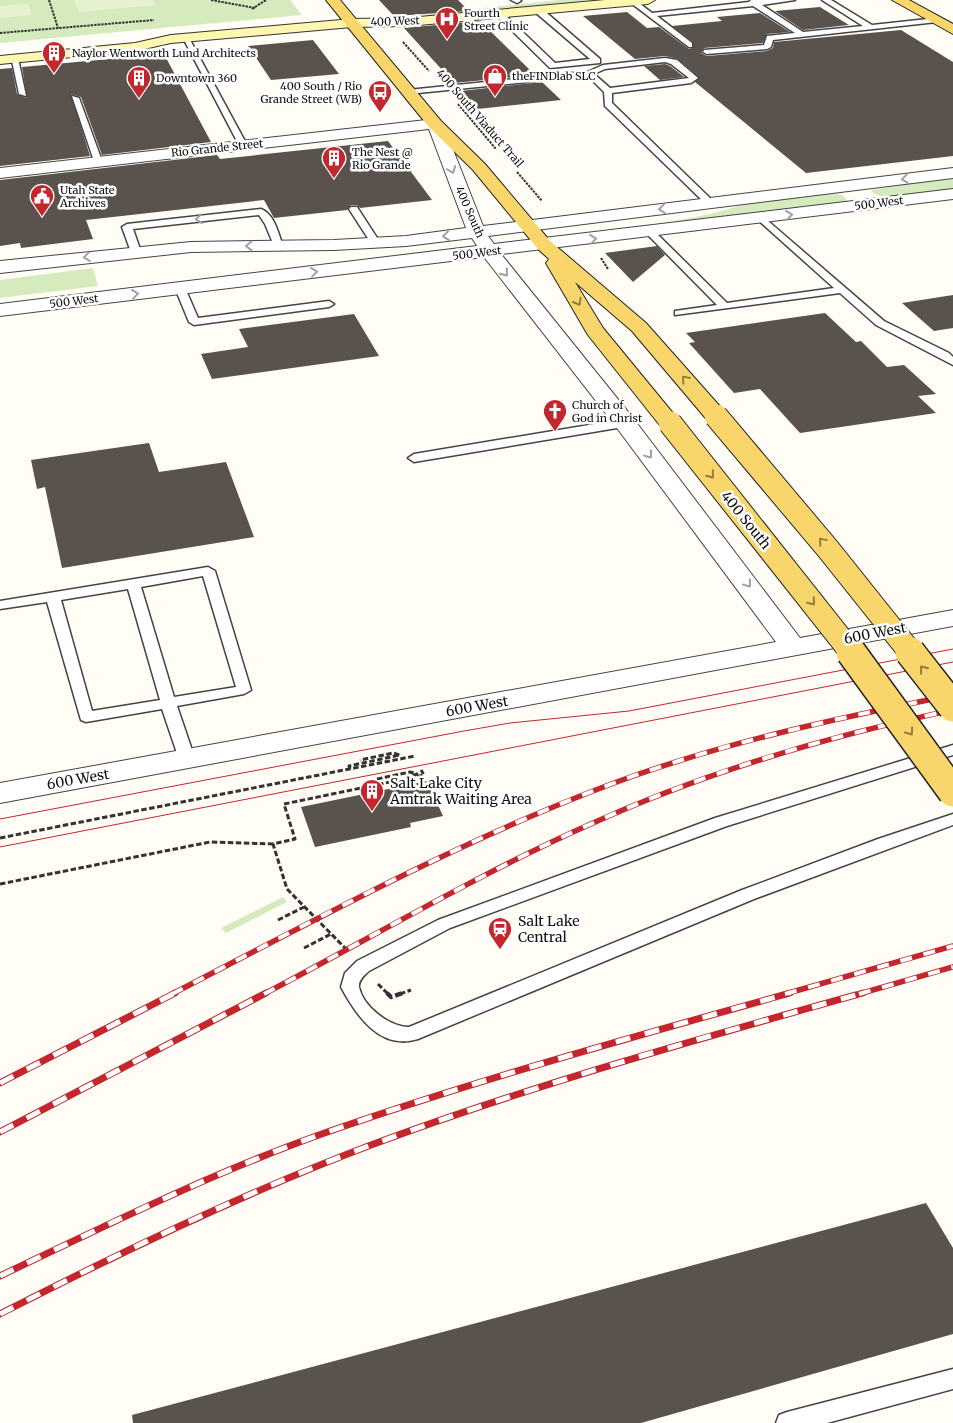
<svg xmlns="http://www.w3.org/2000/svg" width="953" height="1423" viewBox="0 0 953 1423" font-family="Merriweather,serif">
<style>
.green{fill:#d5ebbd}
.pitch{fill:#e6f2cf}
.building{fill:#5a524d}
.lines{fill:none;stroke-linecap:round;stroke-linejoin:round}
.lane-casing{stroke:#444;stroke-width:3}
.street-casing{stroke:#444;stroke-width:2}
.secondary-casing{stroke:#333;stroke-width:2}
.primary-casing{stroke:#222;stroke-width:2}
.path-far2{stroke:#333;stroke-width:2;stroke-dasharray:2.5 1;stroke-linecap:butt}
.path-far1{stroke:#333;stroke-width:3;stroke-dasharray:5.5 2.5;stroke-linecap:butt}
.path{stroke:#333;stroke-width:4.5;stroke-dasharray:7 3;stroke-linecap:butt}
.lane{fill:#fff;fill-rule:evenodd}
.street{fill:#fff;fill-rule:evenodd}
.secondary{fill:#fff6b0;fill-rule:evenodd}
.primary{fill:#f9d66b;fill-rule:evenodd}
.tram{stroke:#c4262e;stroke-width:1}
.rail-far1-casing{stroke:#c4262e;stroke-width:5.5}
.rail-casing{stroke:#c4262e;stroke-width:7}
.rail-far1{stroke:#fff;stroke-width:4;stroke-dasharray:12;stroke-linecap:butt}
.rail{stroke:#fff;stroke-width:5;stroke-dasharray:15;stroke-linecap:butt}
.primary-bridge-far1-casing{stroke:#222;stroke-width:25;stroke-linecap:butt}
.primary-bridge-casing{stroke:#222;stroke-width:32;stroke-linecap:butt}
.primary-bridge-far1{stroke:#f9d66b;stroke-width:23}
.primary-bridge{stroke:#f9d66b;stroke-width:29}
.oneway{stroke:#a0a0a0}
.oneway2{stroke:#917d42}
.labels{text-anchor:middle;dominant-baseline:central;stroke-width:5;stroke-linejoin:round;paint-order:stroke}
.far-poi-label{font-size:11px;fill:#111;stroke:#fff;text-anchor:start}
.far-street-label{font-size:11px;fill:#111;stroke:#fff}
.street-label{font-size:14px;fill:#111;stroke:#fff}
.poi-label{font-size:14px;fill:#111;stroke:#fff;text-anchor:start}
</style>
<rect width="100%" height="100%" fill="#fffdf5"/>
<g class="green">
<path d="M0 0H290L302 15 0 43Z"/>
<path d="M559 0H602L402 17Z"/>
<path d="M953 177V190L884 197 874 194 871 190Z"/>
<path d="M831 193 842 195 847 200 844 202 667 224 666 223 710 214 750 203Z"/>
<path d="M93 268 98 286 0 298V280Z"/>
<path d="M283 897 287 902 226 933 221 928Z"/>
</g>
<g class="pitch">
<path d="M74 0H153L156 5 79 12Z"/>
<path d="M28 4 31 15 0 18V6Z"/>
</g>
<g class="building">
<path d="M379 0H458L469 11 394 16Z"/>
<path d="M820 7 849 25 803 30 775 11Z"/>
<path d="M627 12 647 28 659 27 689 49 693 48V42L672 26 722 21 717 17 760 13 790 32 767 34 763 43 704 48 701 53 707 56 767 51 773 48 774 42 901 30 953 62V156L806 173 695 82 699 77 678 59 665 56 635 59 583 16Z"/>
<path d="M480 21 535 75 454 83 404 28Z"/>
<path d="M313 40 339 74 271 80 248 46Z"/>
<path d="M164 54 211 142 102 155 81 97 71 94 90 156 0 166V69L12 68 17 94 27 98 22 67Z"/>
<path d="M665 64 670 66 684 77 660 80 644 66Z"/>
<path d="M542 82 561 100 478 109 461 91Z"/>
<path d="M388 141 432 200 360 208 357 205H351L347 210 274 218 264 200 86 220 93 239 21 248 20 243 0 246V180L217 155 220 159Z"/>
<path d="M657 246 665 255 633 282 605 253Z"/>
<path d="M953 295V328L934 331 902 303Z"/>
<path d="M825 313 856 342 861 341 887 367 904 365 936 394 918 396 936 413 800 433 760 389 734 393 689 343 695 342 686 333Z"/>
<path d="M354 314 379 356 212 379 201 354 248 347 239 329Z"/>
<path d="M149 443 159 472 226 462 254 537 62 568 45 487 37 489 31 460Z"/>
<path d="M427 781 443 816 410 823 411 827 315 847 301 807Z"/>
<path d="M926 1203 953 1248V1334L641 1423H133L132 1415Z"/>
</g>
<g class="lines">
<g class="lane-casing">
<g id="lane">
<path d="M511 0H520L521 1 517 3Z"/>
<path d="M627 0H635L652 13 749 2 751 0H795L762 5 803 32 863 26 822 0H831L872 25 937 18 941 20 937 22 773 40 771 47 767 49 707 54 703 52 704 50 764 45 767 36 795 33 753 6 657 16 692 43V47H689Z"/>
<path d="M535 8H541L600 59V63L550 68 495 14 502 12 555 63 590 59 535 12Z"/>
<path d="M182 36 189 38 247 145 246 147 239 145Z"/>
<path d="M11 56 18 58 26 96 19 94Z"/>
<path d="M665 58 677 60 698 78 691 83 612 93V103L713 201V205H707L605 106 604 92 585 73 603 65ZM665 62 671 64 689 78 610 88 594 74 605 69Z"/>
<path d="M573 73 577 75 576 77 408 94 404 92 408 90Z"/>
<path d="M72 96 79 98 102 161 101 163 94 161Z"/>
<path d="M351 207H357L381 244 379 246H373L349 209Z"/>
<path d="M261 209C275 215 278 233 283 246L281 248H275L265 224 259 215 133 229 141 252 136 255 131 252 122 227 127 224Z"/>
<path d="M761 215 884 321 949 353 953 357V365L876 325 840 293 675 315V311L717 305 647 234V230H653L727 303 834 288 758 220 756 218Z"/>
<path d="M180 285 185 288 198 318 329 301 334 304 329 307 194 325 189 322 175 288Z"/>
<path d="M625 419 629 420V426L414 462 408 458 414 454Z"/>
<path d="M208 567 215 571 251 690 244 694 177 706 195 759 187 764 179 759 162 709 86 722 81 720 47 602 0 609V601ZM203 576 236 687 174 697 141 587ZM128 589 160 700 92 711 61 600Z"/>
<path d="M953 745V755L727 826 450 928 369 971C365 975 358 980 359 987 363 1007 390 1027 409 1027L742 890 878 839 953 814V825L754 899 418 1039C380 1051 356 1015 341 987L345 973 357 961 438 920 715 818Z"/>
<path d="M953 1369V1389L827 1423H776L779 1415 787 1412Z"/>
</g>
</g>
<g class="street-casing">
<path id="street" d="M435 119 443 124 483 226 953 168V178L488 236 494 244 953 189V199L501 254 633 418 800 638 953 610V626L0 803V783L776 642 617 428 484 257 0 316V304L477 246 472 238 406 246 334 250 191 252 0 273V261L191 242 334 240 406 236 466 228 429 129 0 178V168Z"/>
</g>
<g class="secondary-casing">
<path id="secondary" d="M605 0H655L648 4 408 26 352 27 171 43 135 51 0 64V56L135 43 171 35 352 19 408 18Z"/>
</g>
<g class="primary-casing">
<g id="primary">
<path d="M326 0H340L441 121 485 164 550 241 646 323 724 411 727 416 724 421 716 422 708 421 632 331 575 282 603 328 681 423 678 428 670 429 662 428 588 335 546 263 549 259 538 249 473 170 429 127Z"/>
<path d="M892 0H909L953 24V34Z"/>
</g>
</g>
<g class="path-far2">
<path d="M49 0 58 28"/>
<path d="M211 0 255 8"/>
<path d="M252 9 266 0"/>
<path d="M0 33 154 20"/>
<path d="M403 42 429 71"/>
<path d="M458 104 496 149"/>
<path d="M517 172 542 201"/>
<path d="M601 258 608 269"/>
</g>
<g class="path-far1">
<path d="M350 769 349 766 400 755 393 753 360 760"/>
<path d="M377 779 410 772 417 774 412 776"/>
<path d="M0 838 415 756"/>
<path d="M0 884 210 842 273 844"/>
<path d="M278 920 304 907"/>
<path d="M304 948 331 934"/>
<path d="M347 950 287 889 273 844 295 839 284 804 424 775 421 770"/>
<path d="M378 984 388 994"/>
<path d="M400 994 411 990"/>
</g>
<path class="path" d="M387 993 391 997 403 993"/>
<use href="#lane" class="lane"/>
<use href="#street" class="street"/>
<use href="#secondary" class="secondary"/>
<use href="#primary" class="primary"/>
<g class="tram">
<path d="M0 819 464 731 510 723 629 711 953 649"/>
<path d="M0 847 953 662"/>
</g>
<g class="rail-far1-casing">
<g id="rail-far1">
<path d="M172 994C317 919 461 840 614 783 724 742 839 718 953 695"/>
<path d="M264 994C373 937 480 873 593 823 708 771 829 736 953 710"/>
<path d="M785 994 953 946"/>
<path d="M859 994 953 967"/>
</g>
</g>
<g class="rail-casing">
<g id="rail">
<path d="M0 1083 175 993"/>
<path d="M0 1132 266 993"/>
<path d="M0 1276C109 1224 218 1170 333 1130 483 1078 637 1036 790 993"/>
<path d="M0 1314C121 1252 244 1193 371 1145 532 1085 698 1039 863 993"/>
</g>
</g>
<use href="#rail-far1" class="rail-far1"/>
<use href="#rail" class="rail"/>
<g class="primary-bridge-far1-casing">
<g id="primary-bridge-far1">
<path d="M716 416 828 549 911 653"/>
<path d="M670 423 852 653"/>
</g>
</g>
<g class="primary-bridge-casing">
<g id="primary-bridge">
<path d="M851 652 953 792"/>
<path d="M910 652 953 707"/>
</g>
</g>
<use href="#primary-bridge-far1" class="primary-bridge-far1"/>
<use href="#primary-bridge" class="primary-bridge"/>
</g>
<defs><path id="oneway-chevron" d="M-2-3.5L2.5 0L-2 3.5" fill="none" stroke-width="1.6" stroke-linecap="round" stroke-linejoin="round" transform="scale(1.25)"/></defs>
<g class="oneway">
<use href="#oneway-chevron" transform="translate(452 170) rotate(69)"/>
<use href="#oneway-chevron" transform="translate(905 179) rotate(173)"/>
<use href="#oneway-chevron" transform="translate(662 209) rotate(173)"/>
<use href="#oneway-chevron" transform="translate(789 215) rotate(-7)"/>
<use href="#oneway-chevron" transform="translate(199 219) rotate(174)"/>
<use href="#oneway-chevron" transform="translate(446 236) rotate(173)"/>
<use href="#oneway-chevron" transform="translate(593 239) rotate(-7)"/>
<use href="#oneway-chevron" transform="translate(249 246) rotate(179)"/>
<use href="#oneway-chevron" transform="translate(87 257) rotate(173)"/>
<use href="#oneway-chevron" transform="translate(314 272) rotate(-7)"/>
<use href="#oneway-chevron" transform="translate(505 273) rotate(52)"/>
<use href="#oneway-chevron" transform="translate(135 294) rotate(-7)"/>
<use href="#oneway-chevron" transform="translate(649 455) rotate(53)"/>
<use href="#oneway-chevron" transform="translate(748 584) rotate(53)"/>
</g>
<g class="oneway2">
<use href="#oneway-chevron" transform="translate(578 302) rotate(60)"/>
<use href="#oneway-chevron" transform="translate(685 379) rotate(-131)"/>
<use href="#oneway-chevron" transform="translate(711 475) rotate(51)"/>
<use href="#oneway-chevron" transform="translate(822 541) rotate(-130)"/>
<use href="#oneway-chevron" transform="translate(812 602) rotate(51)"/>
<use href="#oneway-chevron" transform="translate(923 669) rotate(-128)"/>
<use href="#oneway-chevron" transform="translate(910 732) rotate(55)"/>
</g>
<defs>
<g id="hospital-pin" transform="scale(1.25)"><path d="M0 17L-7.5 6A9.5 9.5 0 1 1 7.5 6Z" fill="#c4262e" stroke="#fff"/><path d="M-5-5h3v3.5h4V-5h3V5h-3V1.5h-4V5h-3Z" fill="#fff"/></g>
<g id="building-pin" transform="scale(1.25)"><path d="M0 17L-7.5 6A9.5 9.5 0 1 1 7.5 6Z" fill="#c4262e" stroke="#fff"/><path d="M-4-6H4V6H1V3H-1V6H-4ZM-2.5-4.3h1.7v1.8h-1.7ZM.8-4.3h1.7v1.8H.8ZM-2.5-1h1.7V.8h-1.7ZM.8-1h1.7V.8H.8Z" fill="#fff"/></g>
<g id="shop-pin" transform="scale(1.25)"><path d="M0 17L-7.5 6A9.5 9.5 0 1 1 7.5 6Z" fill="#c4262e" stroke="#fff"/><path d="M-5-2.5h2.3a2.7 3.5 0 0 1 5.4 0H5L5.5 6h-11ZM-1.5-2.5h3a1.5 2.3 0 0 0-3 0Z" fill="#fff"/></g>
<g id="bus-pin" transform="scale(1.25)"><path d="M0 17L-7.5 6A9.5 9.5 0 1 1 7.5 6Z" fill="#c4262e" stroke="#fff"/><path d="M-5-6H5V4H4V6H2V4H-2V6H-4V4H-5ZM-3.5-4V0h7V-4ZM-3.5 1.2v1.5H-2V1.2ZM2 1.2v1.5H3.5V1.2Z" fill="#fff"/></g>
<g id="civic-pin" transform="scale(1.25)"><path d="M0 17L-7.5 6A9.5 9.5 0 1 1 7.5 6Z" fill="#c4262e" stroke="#fff"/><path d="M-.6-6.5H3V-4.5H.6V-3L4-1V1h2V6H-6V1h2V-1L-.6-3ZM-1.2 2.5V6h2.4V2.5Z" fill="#fff"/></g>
<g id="church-pin" transform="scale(1.25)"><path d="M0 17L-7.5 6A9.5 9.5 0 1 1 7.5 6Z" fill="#c4262e" stroke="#fff"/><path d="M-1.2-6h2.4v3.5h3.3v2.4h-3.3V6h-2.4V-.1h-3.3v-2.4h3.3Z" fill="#fff"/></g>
<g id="station-pin" transform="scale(1.25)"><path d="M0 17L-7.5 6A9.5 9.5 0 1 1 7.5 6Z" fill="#c4262e" stroke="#fff"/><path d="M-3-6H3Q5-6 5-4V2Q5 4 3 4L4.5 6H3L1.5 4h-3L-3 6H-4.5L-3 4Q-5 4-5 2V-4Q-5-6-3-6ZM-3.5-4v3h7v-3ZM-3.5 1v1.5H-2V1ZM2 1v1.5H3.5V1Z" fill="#fff"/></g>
</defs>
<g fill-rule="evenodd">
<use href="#hospital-pin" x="447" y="19"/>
<use href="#building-pin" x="54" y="53"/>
<use href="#shop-pin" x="495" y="76"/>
<use href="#building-pin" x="139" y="78"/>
<use href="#bus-pin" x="380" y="92"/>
<use href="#building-pin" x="334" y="158"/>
<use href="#civic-pin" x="42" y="196"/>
<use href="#church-pin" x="555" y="411"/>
<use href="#building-pin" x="372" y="791"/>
<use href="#station-pin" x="500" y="929"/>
</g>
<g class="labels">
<g class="far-poi-label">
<text x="464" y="13">Fourth<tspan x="464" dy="13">Street Clinic</tspan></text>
<text x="72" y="53">Naylor Wentworth Lund Architects</text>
<text x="512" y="76">theFINDlab SLC</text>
<text x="156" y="78">Downtown 360</text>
<text x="362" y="86" text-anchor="end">400 South / Rio<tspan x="362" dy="13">Grande Street (WB)</tspan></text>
<text x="352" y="152">The Nest @<tspan x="352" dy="13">Rio Grande</tspan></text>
<text x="60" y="190">Utah State<tspan x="60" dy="13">Archives</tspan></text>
<text x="572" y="405">Church of<tspan x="572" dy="13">God in Christ</tspan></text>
</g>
<g class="far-street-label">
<text transform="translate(395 21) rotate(-2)">400 West</text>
<text transform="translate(480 118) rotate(49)">400 South Viaduct Trail</text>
<text transform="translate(217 148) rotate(-6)">Rio Grande Street</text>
<text transform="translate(879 203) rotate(-7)">500 West</text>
<text transform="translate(470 212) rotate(66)">400 South</text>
<text transform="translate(477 253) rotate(-7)">500 West</text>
<text transform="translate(74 301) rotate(-7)">500 West</text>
</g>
<g class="street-label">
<text transform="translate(746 520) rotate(51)">400 South</text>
<text transform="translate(875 633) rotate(-11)">600 West</text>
<text transform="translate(477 706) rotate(-10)">600 West</text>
<text transform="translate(78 779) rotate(-10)">600 West</text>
</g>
<g class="poi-label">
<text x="390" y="783">Salt Lake City<tspan x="390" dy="16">Amtrak Waiting Area</tspan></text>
<text x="518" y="921">Salt Lake<tspan x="518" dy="16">Central</tspan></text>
</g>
</g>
</svg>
